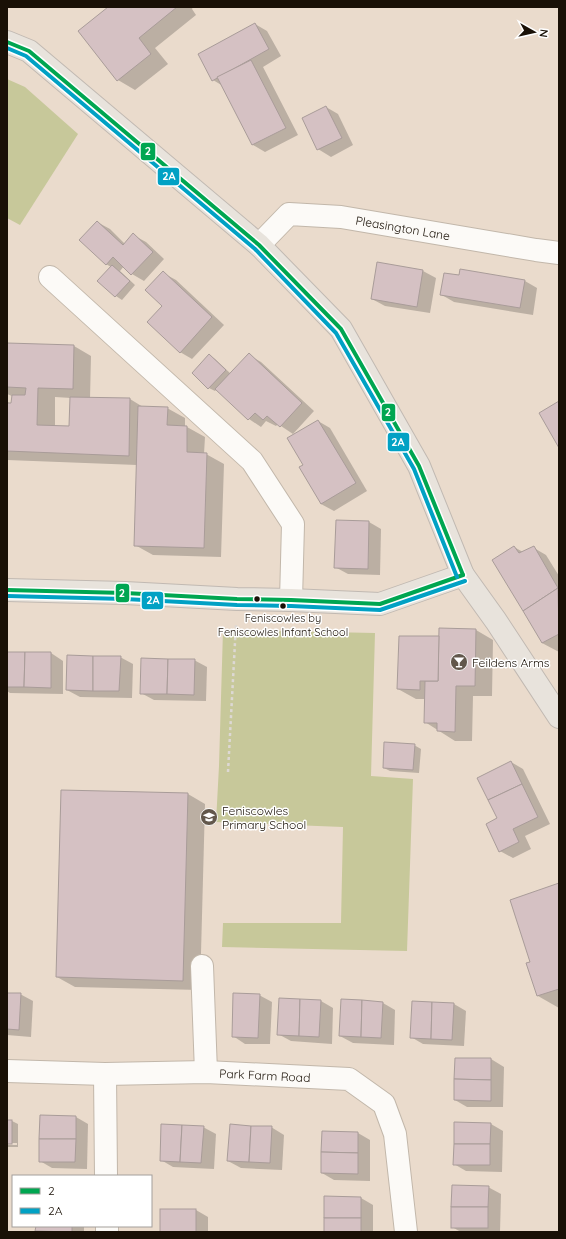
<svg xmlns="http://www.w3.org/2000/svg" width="566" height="1239" viewBox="0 0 566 1239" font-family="Quicksand,sans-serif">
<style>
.green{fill:#c7c89a}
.shadow{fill:#0003;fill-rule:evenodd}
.building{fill:#d5c1c3;stroke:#a99c99}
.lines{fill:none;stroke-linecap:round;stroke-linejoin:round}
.minor-casing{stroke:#c2b7aa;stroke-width:24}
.major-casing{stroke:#c1b9b2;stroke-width:24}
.path{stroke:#ddd8d4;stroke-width:2.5;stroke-dasharray:3 3;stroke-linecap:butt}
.minor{stroke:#fcfaf7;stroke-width:22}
.major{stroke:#e8e3dc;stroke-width:22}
.bus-1-casing{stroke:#fff;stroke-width:7}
.bus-2-casing{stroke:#fff;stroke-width:7}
.bus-1{stroke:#00a651;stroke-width:4}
.bus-2{stroke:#01a1c4;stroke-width:4}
.bus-dot{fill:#191006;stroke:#fff;stroke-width:1.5}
.labels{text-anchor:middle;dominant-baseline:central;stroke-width:3;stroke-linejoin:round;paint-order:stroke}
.bus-label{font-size:11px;fill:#191006;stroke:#fff}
.street-label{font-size:12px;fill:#191006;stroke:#fff}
.poi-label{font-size:12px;fill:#191006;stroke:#fff;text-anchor:start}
.line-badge{stroke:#fff;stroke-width:1.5}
.badge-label{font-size:11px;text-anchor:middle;font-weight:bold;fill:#fff}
</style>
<rect width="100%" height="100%" fill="#eadbcc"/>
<g class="green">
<path d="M7 79 25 87 78 134 20 225 7 218Z"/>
<path d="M223 630 375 633 371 776 413 779 407 951 222 947 223 923H341L343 827 216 822 219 766Z"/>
</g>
<g class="shadow">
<path d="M110 7H193L192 9 196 15 155 48 168 64 135 90 118 80Z"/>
<path d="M255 24 267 31 281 56 263 67 298 135 265 152 253 145 223 86 213 80Z"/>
<path d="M326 107 338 114 353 145 331 157 318 149Z"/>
<path d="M97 222 110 229 125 244 133 235 146 242 164 259 144 281 132 274 124 266 120 271 135 285 122 300 116 296 99 281 111 267 106 264Z"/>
<path d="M378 263 423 271 436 278 430 313 385 306 372 299Z"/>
<path d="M163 273 176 280 224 325 192 359 180 352Z"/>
<path d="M525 281 537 288 533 315 454 302 442 295Z"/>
<path d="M7 344 74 346 91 356 90 399H130L143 407 167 408 185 418V426L187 427 205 437 204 454H206L224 464 221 557 153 555 135 545 137 465 7 460V402L12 404V396L7 394ZM55 397 71 398 70 427H55Z"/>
<path d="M209 355 215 359 231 374 249 355 261 362 314 411 293 434 278 424 276 426 266 421 261 427 249 419 217 389 215 391 209 388Z"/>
<path d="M318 421 330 428 367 491 334 511 321 504 304 465Z"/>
<path d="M369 522 381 529 380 575 348 574 335 567Z"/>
<path d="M514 547 523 552 534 548 546 555 559 576V652L542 643Z"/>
<path d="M476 630 493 640 492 696H473L472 741H455L425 722 426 699H416L398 689 440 637Z"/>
<path d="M7 653H51L63 661V694L10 693 7 691Z"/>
<path d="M120 657 133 664 132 698 80 697 67 690Z"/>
<path d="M194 660 207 667 206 701 154 700 141 693Z"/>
<path d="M414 745 421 749 419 773 390 771 384 768Z"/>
<path d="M511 762 523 769 550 824 525 836 531 849 513 858 500 851 498 818Z"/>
<path d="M188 794 205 804 200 990 75 987 57 977Z"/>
<path d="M559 884V1008L538 996 528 964 532 962Z"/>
<path d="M7 994H20L33 1001 31 1037 7 1035Z"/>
<path d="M259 995 272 1002 270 1044H245L233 1036Z"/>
<path d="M280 999 321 1001 333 1008 332 1044 291 1041 278 1034Z"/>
<path d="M383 1003 395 1010 394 1045 353 1043 340 1036Z"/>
<path d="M454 1004 466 1011 464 1046 423 1044 411 1037Z"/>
<path d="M456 1059H491L504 1067 503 1107H467L455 1100Z"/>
<path d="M76 1117 88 1124 87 1169 52 1168 40 1161Z"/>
<path d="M7 1121H12L18 1124V1147H7V1145H17V1143H7Z"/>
<path d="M491 1124 503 1131 502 1172 466 1171 454 1164Z"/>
<path d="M203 1127 216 1134 214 1169 173 1167 161 1160Z"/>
<path d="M271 1127 284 1135 282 1170 241 1168 228 1161Z"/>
<path d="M358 1133 370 1140V1181L334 1180 322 1173Z"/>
<path d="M488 1187 501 1194 500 1232H461L452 1227Z"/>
<path d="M361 1198 373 1205V1232H325Z"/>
<path d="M161 1210H196L208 1217V1232H161Z"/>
<path d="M37 1226H84V1232H39L36 1231Z"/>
</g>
<g class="building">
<path d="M108 7H177L139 38 151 54 117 81 78 31Z"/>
<path d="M255 23 269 49 212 81 198 54Z"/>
<path d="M251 60 286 128 252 145 217 77Z"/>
<path d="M326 106 342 138 317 150 302 118Z"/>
<path d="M97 221 123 245 133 233 153 252 131 275 113 257 106 265 79 240Z"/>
<path d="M377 262 423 270 417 307 371 299Z"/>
<path d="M112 265 130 281 115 297 97 281Z"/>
<path d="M460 269 525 280 520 308 440 295 444 273 459 275Z"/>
<path d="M163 271 212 317 180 353 147 322 162 306 145 290Z"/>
<path d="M7 343 74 345 73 389 38 388 37 425 69 426 70 397 130 398 129 456 7 451V403H11L12 395H25L26 388 7 387Z"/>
<path d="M249 353 302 403 280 427 267 416 263 420 255 413 248 420 215 389Z"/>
<path d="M209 354 226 370 208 389 192 373Z"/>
<path d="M559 401V448L539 413Z"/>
<path d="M138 406 168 407 167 425 187 426V452L207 453 204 548 134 546Z"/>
<path d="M318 420 356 483 321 504 299 467 303 465 287 438Z"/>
<path d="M336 520 369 521 368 569 334 568Z"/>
<path d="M514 546 519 553 534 546 558 588 523 611 492 560Z"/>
<path d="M558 588 559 634 542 643 523 611Z"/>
<path d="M439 628 476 629 475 686H456L455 732 437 731V723H424L425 681H438Z"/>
<path d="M399 636H439L438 681H420V690L397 689Z"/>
<path d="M7 652H25L24 687H7Z"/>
<path d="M25 652H51V688L24 687Z"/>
<path d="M67 655 93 656V691L66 690Z"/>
<path d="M93 656H121L119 691H93Z"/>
<path d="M141 658 168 659 167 694H140Z"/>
<path d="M168 659H195L194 695 167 694Z"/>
<path d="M384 742 415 744 413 770 383 768Z"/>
<path d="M511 761 522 784 488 800 477 778Z"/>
<path d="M522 784 538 817 513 829 519 842 499 852 486 824 497 818 488 800Z"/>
<path d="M61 790 188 793 183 981 56 977Z"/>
<path d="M559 883V989L537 996 526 963 530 962 510 900Z"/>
<path d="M7 993H21L19 1030 7 1029Z"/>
<path d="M233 993 260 994 258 1038 232 1037Z"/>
<path d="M279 998 300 999 299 1036 277 1035Z"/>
<path d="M300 999 321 1000 319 1037 299 1036Z"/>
<path d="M341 999 362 1000 361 1037 339 1036Z"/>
<path d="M362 1000 383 1002 381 1038 361 1037Z"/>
<path d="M412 1001 432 1002 431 1039 410 1038Z"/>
<path d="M432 1002 454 1003 452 1040 431 1039Z"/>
<path d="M455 1058H491V1080L454 1079Z"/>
<path d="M454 1079 491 1080V1101L454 1100Z"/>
<path d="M40 1115 76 1116V1139H39Z"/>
<rect x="7" y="1120" width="5" height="24"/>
<path d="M454 1122 491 1123 490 1144H454Z"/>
<path d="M161 1124 182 1125 180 1162 160 1161Z"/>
<path d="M230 1124 251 1126 249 1162 227 1161Z"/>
<path d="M182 1125 204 1126 201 1163 180 1162Z"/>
<path d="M251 1126H272L270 1163 249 1162Z"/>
<path d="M322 1131 358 1132V1153L321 1152Z"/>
<path d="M39 1139H76L75 1162H39Z"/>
<path d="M454 1144H490V1165H453Z"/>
<path d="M321 1152 358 1153V1174L321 1173Z"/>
<path d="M452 1185 489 1186 488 1207H451Z"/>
<path d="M324 1196 361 1197V1218H324Z"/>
<rect x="451" y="1207" width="37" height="21"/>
<rect x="160" y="1209" width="36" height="23"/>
<rect x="324" y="1218" width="37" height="14"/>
<path d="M36 1226H72V1232L35 1231Z"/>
</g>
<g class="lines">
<g class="minor-casing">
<g id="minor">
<path id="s1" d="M259 245 289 214 341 217 536 250 559 253"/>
<path d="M50 277 252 461 293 524 291 600"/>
<path d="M202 966 206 1072"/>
<path id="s2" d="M7 1071 105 1074 206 1072 349 1079 384 1104 395 1134 406 1232"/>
<path d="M105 1074 106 1176"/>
<path d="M107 1226V1232"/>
</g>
</g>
<g class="major-casing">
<g id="major">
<path d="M7 42 29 51 259 245 341 329 419 466 463 575 496 621 559 717"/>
<path d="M7 590 125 593 237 599 291 600 380 604 463 575"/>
</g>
</g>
<path class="path" d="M228 772 236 624"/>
<use href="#minor" class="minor"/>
<use href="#major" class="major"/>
<g class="bus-1-casing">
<g id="bus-1">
<path d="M7 42 29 51 259 245 341 329 419 466 463 575"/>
<path d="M7 590 125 593 237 599 291 600 380 604 463 575"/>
</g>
</g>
<g class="bus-2-casing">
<g id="bus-2">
<path d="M7 48 26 56 255 249 336 333 414 469 457 577"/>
<path d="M7 596 125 599 237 605 291 606 380 610 465 581"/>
</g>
</g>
<use href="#bus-1" class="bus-1"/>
<use href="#bus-2" class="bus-2"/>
</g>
<defs>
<g id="bar-disc" transform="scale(0.9)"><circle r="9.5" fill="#62574b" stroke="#fff"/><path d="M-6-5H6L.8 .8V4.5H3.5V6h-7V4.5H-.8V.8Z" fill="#fff"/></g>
<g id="school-disc" transform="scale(0.9)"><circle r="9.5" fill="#62574b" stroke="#fff"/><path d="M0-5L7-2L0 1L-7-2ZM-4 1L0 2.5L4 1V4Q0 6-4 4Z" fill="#fff"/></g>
</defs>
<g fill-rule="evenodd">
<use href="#bar-disc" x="459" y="662"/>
<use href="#school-disc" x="209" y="817"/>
</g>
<g class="bus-dot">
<circle cx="257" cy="599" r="3.5"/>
<circle cx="283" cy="606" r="3.5"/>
</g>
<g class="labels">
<g class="bus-label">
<text x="283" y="618">Feniscowles by<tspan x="283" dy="14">Feniscowles Infant School</tspan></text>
</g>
<g class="street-label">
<text stroke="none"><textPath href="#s1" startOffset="158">Pleasington Lane</textPath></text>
<text stroke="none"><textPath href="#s2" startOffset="258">Park Farm Road</textPath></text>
</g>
<g class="poi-label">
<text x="472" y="662">Feildens Arms</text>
<text x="222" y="810">Feniscowles<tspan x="222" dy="14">Primary School</tspan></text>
</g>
</g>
<g class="line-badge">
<rect x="140" y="142" width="16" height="19" rx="4" fill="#00a651"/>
<rect x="157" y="167" width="23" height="19" rx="4" fill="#01a1c4"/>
<rect x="381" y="403" width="15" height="19" rx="4" fill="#00a651"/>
<rect x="387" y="432" width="23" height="20" rx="4" fill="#01a1c4"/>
<rect x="115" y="583" width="15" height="20" rx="4" fill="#00a651"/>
<rect x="141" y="591" width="23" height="19" rx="4" fill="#01a1c4"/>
</g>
<g class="badge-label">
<text x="148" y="155">2</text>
<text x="169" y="180">2A</text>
<text x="388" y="416">2</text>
<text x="398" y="446">2A</text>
<text x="122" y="597">2</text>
<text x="153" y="604">2A</text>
</g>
<rect width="566" height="1239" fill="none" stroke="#191006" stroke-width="16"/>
<rect x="12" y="1175" width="140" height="52" fill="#ffffff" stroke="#a39f9b"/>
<rect x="20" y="1188" width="20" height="6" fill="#00a651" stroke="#a39f9b"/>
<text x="48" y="1195" font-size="12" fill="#191006">2</text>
<rect x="20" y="1208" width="20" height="6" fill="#01a1c4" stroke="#a39f9b"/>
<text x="48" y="1215" font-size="12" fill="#191006">2A</text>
<g transform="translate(534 32) rotate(98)" stroke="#ffffff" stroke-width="3" paint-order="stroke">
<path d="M0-3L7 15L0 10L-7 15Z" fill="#191006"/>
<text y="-6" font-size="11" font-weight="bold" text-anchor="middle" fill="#191006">N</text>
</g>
</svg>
